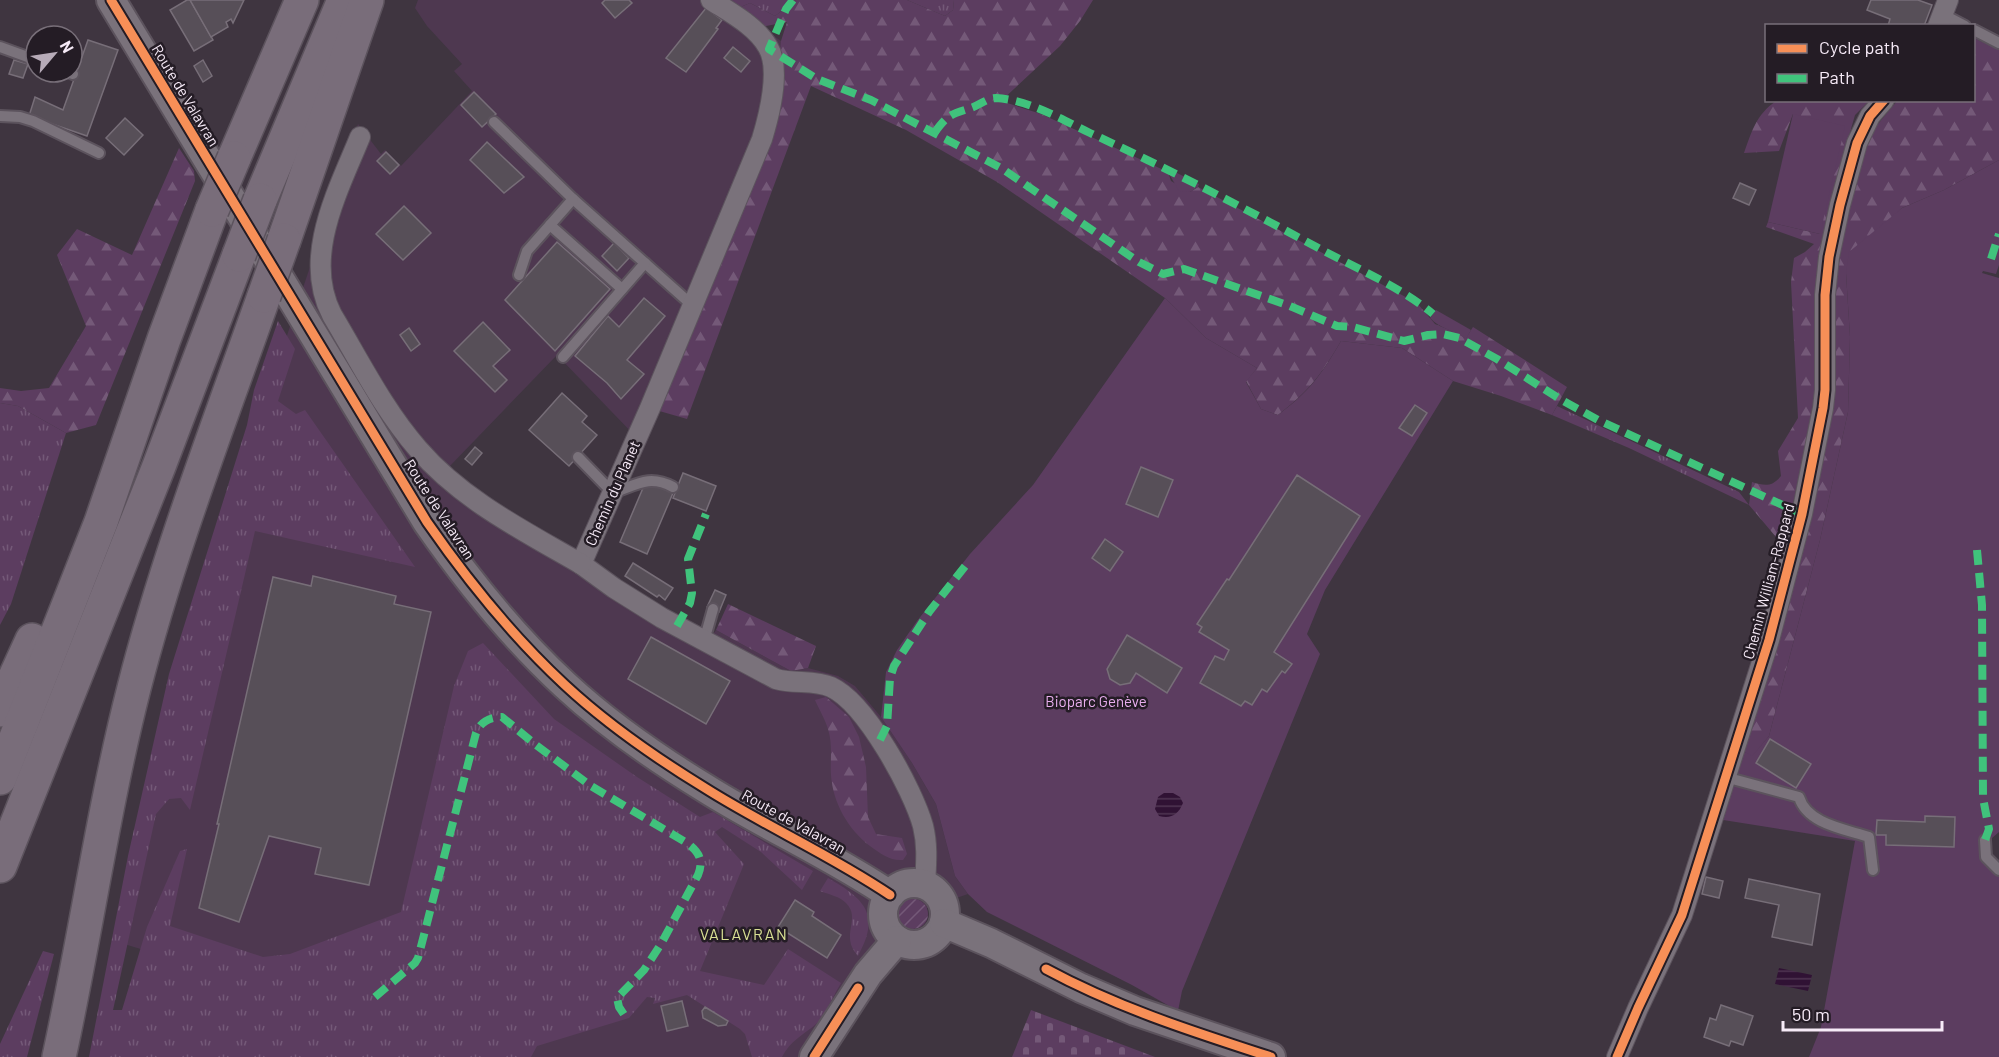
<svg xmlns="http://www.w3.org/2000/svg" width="1999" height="1057" viewBox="0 0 1999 1057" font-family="Barlow,sans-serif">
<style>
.built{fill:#4e3850}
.grass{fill:url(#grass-tufts)}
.forest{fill:url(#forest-firs)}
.cemetery{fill:url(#cemetery-stones)}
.park{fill:#5c3d60}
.garden{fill:url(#garden-furrows)}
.water{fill:url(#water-rules)}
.building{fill:#574f58;stroke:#776e78;stroke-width:1.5}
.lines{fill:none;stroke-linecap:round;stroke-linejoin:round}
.lane-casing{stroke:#5c535d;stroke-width:14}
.street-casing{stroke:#5c535d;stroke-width:22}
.secondary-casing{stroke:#5c535d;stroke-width:32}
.highway-casing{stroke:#5c535d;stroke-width:36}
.lane{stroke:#7a727b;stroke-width:10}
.street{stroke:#7a727b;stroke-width:20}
.secondary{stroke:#7a727b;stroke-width:28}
.highway{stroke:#796d7a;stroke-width:33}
.highway-bridge-casing{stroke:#5c535d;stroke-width:36;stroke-linecap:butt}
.highway-bridge{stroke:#796d7a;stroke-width:33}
.quiet{stroke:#40c37c;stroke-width:8;stroke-dasharray:15 8;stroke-linecap:butt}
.cycleway-casing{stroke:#241c25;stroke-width:13}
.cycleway{stroke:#f78f57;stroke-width:9}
.labels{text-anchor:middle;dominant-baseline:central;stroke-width:5;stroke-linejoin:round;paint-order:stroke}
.street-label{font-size:15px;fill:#f7ebf8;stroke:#241c25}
.park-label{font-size:15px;fill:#e8aeee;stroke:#241c25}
.neighbourhood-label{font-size:16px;letter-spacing:1.5px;fill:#dae194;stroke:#241c25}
</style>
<defs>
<pattern id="grass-tufts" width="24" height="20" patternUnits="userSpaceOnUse" patternTransform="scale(1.5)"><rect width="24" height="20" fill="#5c3d60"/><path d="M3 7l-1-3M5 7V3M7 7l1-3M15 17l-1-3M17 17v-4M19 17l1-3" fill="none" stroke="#745978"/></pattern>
<pattern id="forest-firs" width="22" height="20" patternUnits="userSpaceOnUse" patternTransform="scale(1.5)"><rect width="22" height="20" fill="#5c3d60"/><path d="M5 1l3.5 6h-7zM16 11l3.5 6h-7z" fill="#745978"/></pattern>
<pattern id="cemetery-stones" width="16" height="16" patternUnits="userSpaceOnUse" patternTransform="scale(1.5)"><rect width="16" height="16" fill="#5c3d60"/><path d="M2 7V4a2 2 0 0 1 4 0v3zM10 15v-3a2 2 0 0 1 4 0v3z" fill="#745978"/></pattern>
<pattern id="garden-furrows" width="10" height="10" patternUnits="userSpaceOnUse" patternTransform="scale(1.5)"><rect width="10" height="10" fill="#5c3d60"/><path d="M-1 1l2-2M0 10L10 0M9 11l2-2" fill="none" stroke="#745978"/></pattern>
<pattern id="water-rules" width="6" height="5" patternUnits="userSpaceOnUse" patternTransform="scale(1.5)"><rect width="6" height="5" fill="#301234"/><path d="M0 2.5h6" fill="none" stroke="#4f3552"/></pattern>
</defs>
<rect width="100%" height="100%" fill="#3f3540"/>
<path class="built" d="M418 0H724L781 41 779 93 637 438 557 355 449 467 462 481 671 614 713 634 716 630 791 671 808 668 838 676 855 686 881 717 912 763 936 804 955 876 968 894 916 912 814 1057H469L207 969 124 944 224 523 358 124 381 154 385 150 401 166 472 91 454 71 462 64 427 26 415 8Z"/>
<g class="grass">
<path d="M724 0H796L775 16 750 3 736 9Z"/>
<path d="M907 0H954L953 10 945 16Z"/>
<path d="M278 321 295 349 278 401 296 414 305 410 415 567 255 531 190 810 181 798 169 799 156 814 113 1010H122L147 927 180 851 187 849 170 926 263 957 290 954 401 912 454 686 468 651 483 643 554 719 637 777 700 817 713 812 813 871 802 890 761 852 722 827 715 832 744 864 700 971 764 985 788 949 841 983C834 994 825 1016 816 1024 802 1036 791 1040 782 1057H752L745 1034 740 1029 687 995 653 1004 655 998 647 997 629 1018 537 1046 531 1057H89L128 856 169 674 247 425 254 390Z"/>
<path d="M0 403 18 406 66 433 11 604 0 625Z"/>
<path d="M1557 406 1739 492 1749 505 1629 448 1552 415Z"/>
<path d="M828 878C865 899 881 915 858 956 839 935 862 919 846 903 841 897 828 894 820 891Z"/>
<path d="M43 951 54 954 27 1057H0V1044Z"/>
</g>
<g class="forest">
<path d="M796 0H907L945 16 953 10 954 0H1093L1080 21 1060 46 1001 101 1041 114 1168 172 1171 181 1190 192 1198 187 1417 303 1435 324 1457 333 1466 338 1473 327 1567 387 1552 415 1501 396 1453 381 1402 348 1341 341C1321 375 1309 391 1278 415L1261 409 1246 381 1257 368 1206 338 1165 298 997 182 906 130 811 86 687 419 656 410 779 63 781 41 787 22 761 27 736 9 750 3 775 16Z"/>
<path d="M1974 38 1999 50V160L1944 190 1902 208 1846 273 1850 337 1848 412 1820 540 1769 736 1752 757 1742 750 1803 548 1833 403 1834 294 1843 238 1863 151 1873 130 1897 101 1974 100Z"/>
<path d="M1776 101H1869L1855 115 1844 153 1818 284 1815 316 1818 376 1807 441 1794 499 1781 543 1749 505 1752 482C1765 486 1772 487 1781 476L1778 451 1798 418 1791 282 1794 258 1805 252 1814 244 1766 227 1768 222 1820 234 1793 114 1779 151 1744 153C1752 131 1756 115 1776 101Z"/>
<path d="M179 148 194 171 195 181 96 425 66 433 18 406 0 403V388L21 391 49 388 86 326 57 255 77 229 132 255Z"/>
<path d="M728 604 816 646 808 668 791 671 716 630Z"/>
<path d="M826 697 849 717 859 737 866 767 868 817 876 834 902 838 907 854 903 860C890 861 881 854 870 846 848 829 833 803 831 775 830 760 833 745 828 729 825 719 819 709 815 700Z"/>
</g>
<path class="cemetery" d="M1031 1010 1155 1057H1012Z"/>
<g class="park">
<path d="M1793 114 1845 126 1820 234 1768 222Z"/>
<path d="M1999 160V265L1996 274 1983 271 1982 273 1999 278V832L1992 838 1990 855 1999 863V1057H1809L1821 1027 1855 841 1717 819 1742 750 1752 756 1769 736 1820 540 1848 412 1850 337 1846 273 1849 252 1902 208 1944 190Z"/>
<path d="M1169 169 1199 184 1198 187 1190 192 1179 191 1168 172Z"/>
<path d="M1165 298 1206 338 1257 368 1246 382 1261 409 1278 415C1310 391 1321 375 1341 341L1402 348 1453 381 1325 590 1307 634 1320 654 1182 991 1178 1011 1132 985 987 912 968 894 955 876 936 804 912 763 881 717 886 672 897 650 917 621 970 554 1033 485Z"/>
<path d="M1436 310 1471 330 1466 339C1455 331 1439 328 1430 318Z"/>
</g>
<circle class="garden" cx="913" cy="914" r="15"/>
<g class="water">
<path d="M1173 793 1180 797 1183 803C1178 815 1171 819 1159 816L1155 809 1158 797 1164 793Z"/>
<path d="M1779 968 1812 975 1808 991 1775 984Z"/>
</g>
<g class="building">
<path d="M187 0H190L213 40 194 51 170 10Z"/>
<path d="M190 0H244L233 23 231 19 226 22 228 27 211 37Z"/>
<path d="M605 0H629L632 3 615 18 602 3Z"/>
<path d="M1871 0H1918L1932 5 1924 26H1888L1890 19 1867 10Z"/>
<path d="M706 8 722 20 716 28 718 29 686 72 666 58Z"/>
<path d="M88 40 118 50 87 136 29 116 35 97 63 110Z"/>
<path d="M733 47 750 61 741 72 724 58Z"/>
<path d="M14 60 28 64 23 78 9 74Z"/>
<path d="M203 60 212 76 203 82 194 66Z"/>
<path d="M474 92 496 114 482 127 461 105Z"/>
<path d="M125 118 143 135 124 155 106 138Z"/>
<path d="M487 142 524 177 504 193 470 160Z"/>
<path d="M386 152 399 165 390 174 377 161Z"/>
<path d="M1740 183 1756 190 1749 205 1733 198Z"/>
<path d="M404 206 431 233 403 260 376 234Z"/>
<path d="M557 242 610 289 555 351 505 300Z"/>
<path d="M614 243 629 258 617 271 602 256Z"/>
<path d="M644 298 665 316 627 360 644 374 621 399 607 383 575 356 608 316 619 327Z"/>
<path d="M483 322 510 350 493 366 507 380 495 392 454 351Z"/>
<path d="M409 328 420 344 411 351 400 335Z"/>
<path d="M562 393 587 416 582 422 597 435 569 466 529 430Z"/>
<path d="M1415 405 1427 413 1412 436 1399 428Z"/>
<path d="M475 447 482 453 472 465 465 459Z"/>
<path d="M1141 467 1173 480 1158 517 1126 504Z"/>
<path d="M683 473 716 486 706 511 673 498Z"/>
<path d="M1297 475 1360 516 1274 652 1292 664 1285 673 1282 671 1267 692 1262 689 1252 705 1245 701 1241 706 1200 683 1215 656 1224 660 1229 650 1199 632 1202 627 1197 624 1227 579 1229 580Z"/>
<path d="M646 481 673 493 647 554 620 542Z"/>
<path d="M1105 539 1123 552 1110 571 1092 558Z"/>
<path d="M633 563 673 588 665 600 659 595 657 597 625 576Z"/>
<path d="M313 576 396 596 394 604 431 612 369 885 315 874 321 848 269 836 239 922 199 908 219 824H217L273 577 311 586Z"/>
<path d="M715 590 726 595 719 612 707 607Z"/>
<path d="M1127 635 1182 668 1167 693 1136 673 1130 683 1120 685 1110 679 1107 669Z"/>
<path d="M651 637 730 681 706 724 628 679Z"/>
<path d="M1770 739 1811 764 1796 788 1756 763Z"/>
<path d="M1925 816 1955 817 1954 847 1886 845V835H1876L1877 820 1925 822Z"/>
<path d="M1706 877 1723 881 1719 898 1702 894Z"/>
<path d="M1749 879 1820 894 1812 945 1772 937 1779 905 1745 898Z"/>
<path d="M795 900 814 912 812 916 841 935 827 958 778 927Z"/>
<path d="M682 1001 688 1026 667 1031 661 1006Z"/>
<path d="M1721 1005 1753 1016 1743 1045 1731 1041 1729 1046 1704 1037 1710 1018 1716 1020Z"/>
<path d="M705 1007 728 1021 726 1025 718 1026 703 1018 702 1011Z"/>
</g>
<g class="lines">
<g class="lane-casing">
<g id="lane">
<path d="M1942 14 1965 26"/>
<path d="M1974 30 1999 43"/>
<path d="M0 47 36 60"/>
<path d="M68 72 73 74"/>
<path d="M0 116 20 117 33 121 99 153"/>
<path d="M494 122 573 199 692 305"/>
<path d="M550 225 622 289"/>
<path d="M519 275 527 251 573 199"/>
<path d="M563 357 645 263"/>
<path d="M578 457 613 493C636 485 649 474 673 487"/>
<path d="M704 641 713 609"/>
<path d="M1725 777 1799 797C1807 824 1845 829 1869 837L1873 870"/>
<path d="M1985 840 1986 857 1999 870"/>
</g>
</g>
<g class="street-casing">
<g id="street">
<path d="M711 0C731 13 756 26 768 47 781 69 769 116 762 139L650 408 581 564 614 588 662 618 776 679C794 684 815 680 831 687 866 703 913 790 923 826 928 846 926 865 925 886"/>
<path d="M1938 26 1948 0"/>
<path d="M360 137C338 191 302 257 332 315 359 360 383 409 418 449 462 500 524 531 581 564"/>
<path d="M1617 1057 1638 1008 1682 915 1769 640 1802 514 1823 408 1825 390V295L1829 257 1840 205 1857 143 1870 116 1884 100"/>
</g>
</g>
<g class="secondary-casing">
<g id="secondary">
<path d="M111 0 427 522C468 581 513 637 565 685 607 724 656 758 705 788 765 826 831 855 890 895"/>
<circle cx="914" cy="914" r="31"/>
<path d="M944 923 991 943 1081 988 1135 1011 1271 1057"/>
<path d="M814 1057 868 974 897 940"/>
</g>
</g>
<g class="highway-casing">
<g id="highway">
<path d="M234 158 302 0"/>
<path d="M260 200 344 0"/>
<path d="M284 240 367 0"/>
<path d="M0 710 32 640"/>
<path d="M0 778 101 522 164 339 212 210"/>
<path d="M0 866 159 466 239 255"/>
<path d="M59 1057C86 934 103 809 134 688 168 555 218 426 264 296"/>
</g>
</g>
<use href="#lane" class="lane"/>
<use href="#street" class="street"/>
<use href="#secondary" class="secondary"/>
<use href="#highway" class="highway"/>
<g class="highway-bridge-casing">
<g id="highway-bridge">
<path d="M212 210 234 158"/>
<path d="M239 255 260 200"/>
<path d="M264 296 284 240"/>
</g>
</g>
<use href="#highway-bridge" class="highway-bridge"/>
<g class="quiet">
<path d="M793 0 786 9 769 49 817 79 871 100 1001 168 1139 262 1163 274 1184 269 1290 306 1337 326 1353 327 1404 341 1428 335 1443 334 1459 338 1497 359 1560 399 1598 420 1802 514"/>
<path d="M935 132C948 114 952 114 971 108 980 105 987 98 996 98 1029 100 1061 119 1090 133 1169 169 1246 209 1322 250 1358 269 1402 288 1433 314"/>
<path d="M1991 259 1999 234"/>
<path d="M1977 550 1982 605 1983 798 1989 829 1985 840"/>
<path d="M677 626 690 603 692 593 688 559 706 514"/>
<path d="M880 740 887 726 890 678 894 666 929 612 970 560"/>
<path d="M375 997 415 963 418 958 476 733C481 721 490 717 502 717L536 745 591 786 687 843C699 852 704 860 698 875L661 944 644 970 617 998 619 1007 627 1019"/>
</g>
<g class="cycleway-casing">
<g id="cycleway">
<path d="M111 0 427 522C468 581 513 637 565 685 607 724 656 758 705 788 765 826 831 855 890 895"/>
<path d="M1046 969C1118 1008 1194 1032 1271 1057"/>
<path d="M814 1057 858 988"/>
<path d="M1617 1057 1638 1008 1682 915 1769 640 1802 514 1823 408 1825 390V295L1829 257 1840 205 1857 143 1870 116 1884 100"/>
</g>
</g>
<use href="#cycleway" class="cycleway"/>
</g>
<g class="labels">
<g class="street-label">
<text transform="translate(186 95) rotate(59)">Route de Valavran</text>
<text transform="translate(612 493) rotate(-66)">Chemin du Planet</text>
<text transform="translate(440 509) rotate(57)">Route de Valavran</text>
<text transform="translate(1768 581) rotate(-75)">Chemin William-Rappard</text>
<text transform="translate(794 821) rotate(29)">Route de Valavran</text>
</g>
<g class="park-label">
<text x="1096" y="701">Bioparc Genève</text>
</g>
<g class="neighbourhood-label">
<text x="744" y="933">VALAVRAN</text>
</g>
</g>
<rect x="1765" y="24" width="210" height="78" fill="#241c25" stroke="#786f79" stroke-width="1.5"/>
<rect x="1777" y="44" width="30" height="9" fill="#f78f57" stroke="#786f79" stroke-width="1.5"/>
<text x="1819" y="54" font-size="18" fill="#f7ebf8">Cycle path</text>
<rect x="1777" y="74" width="30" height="9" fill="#40c37c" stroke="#786f79" stroke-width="1.5"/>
<text x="1819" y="84" font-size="18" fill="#f7ebf8">Path</text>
<g transform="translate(54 54) rotate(61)"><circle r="28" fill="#241c25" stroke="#786f79" stroke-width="1.5"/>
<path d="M0-4.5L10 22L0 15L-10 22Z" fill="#b7abb8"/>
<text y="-9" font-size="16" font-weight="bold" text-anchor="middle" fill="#f7ebf8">N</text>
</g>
<path d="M1783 1021v9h159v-9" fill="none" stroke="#f7ebf8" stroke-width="3"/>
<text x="1792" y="1021" font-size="18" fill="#f7ebf8" stroke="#241c25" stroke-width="4.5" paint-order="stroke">50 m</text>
</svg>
